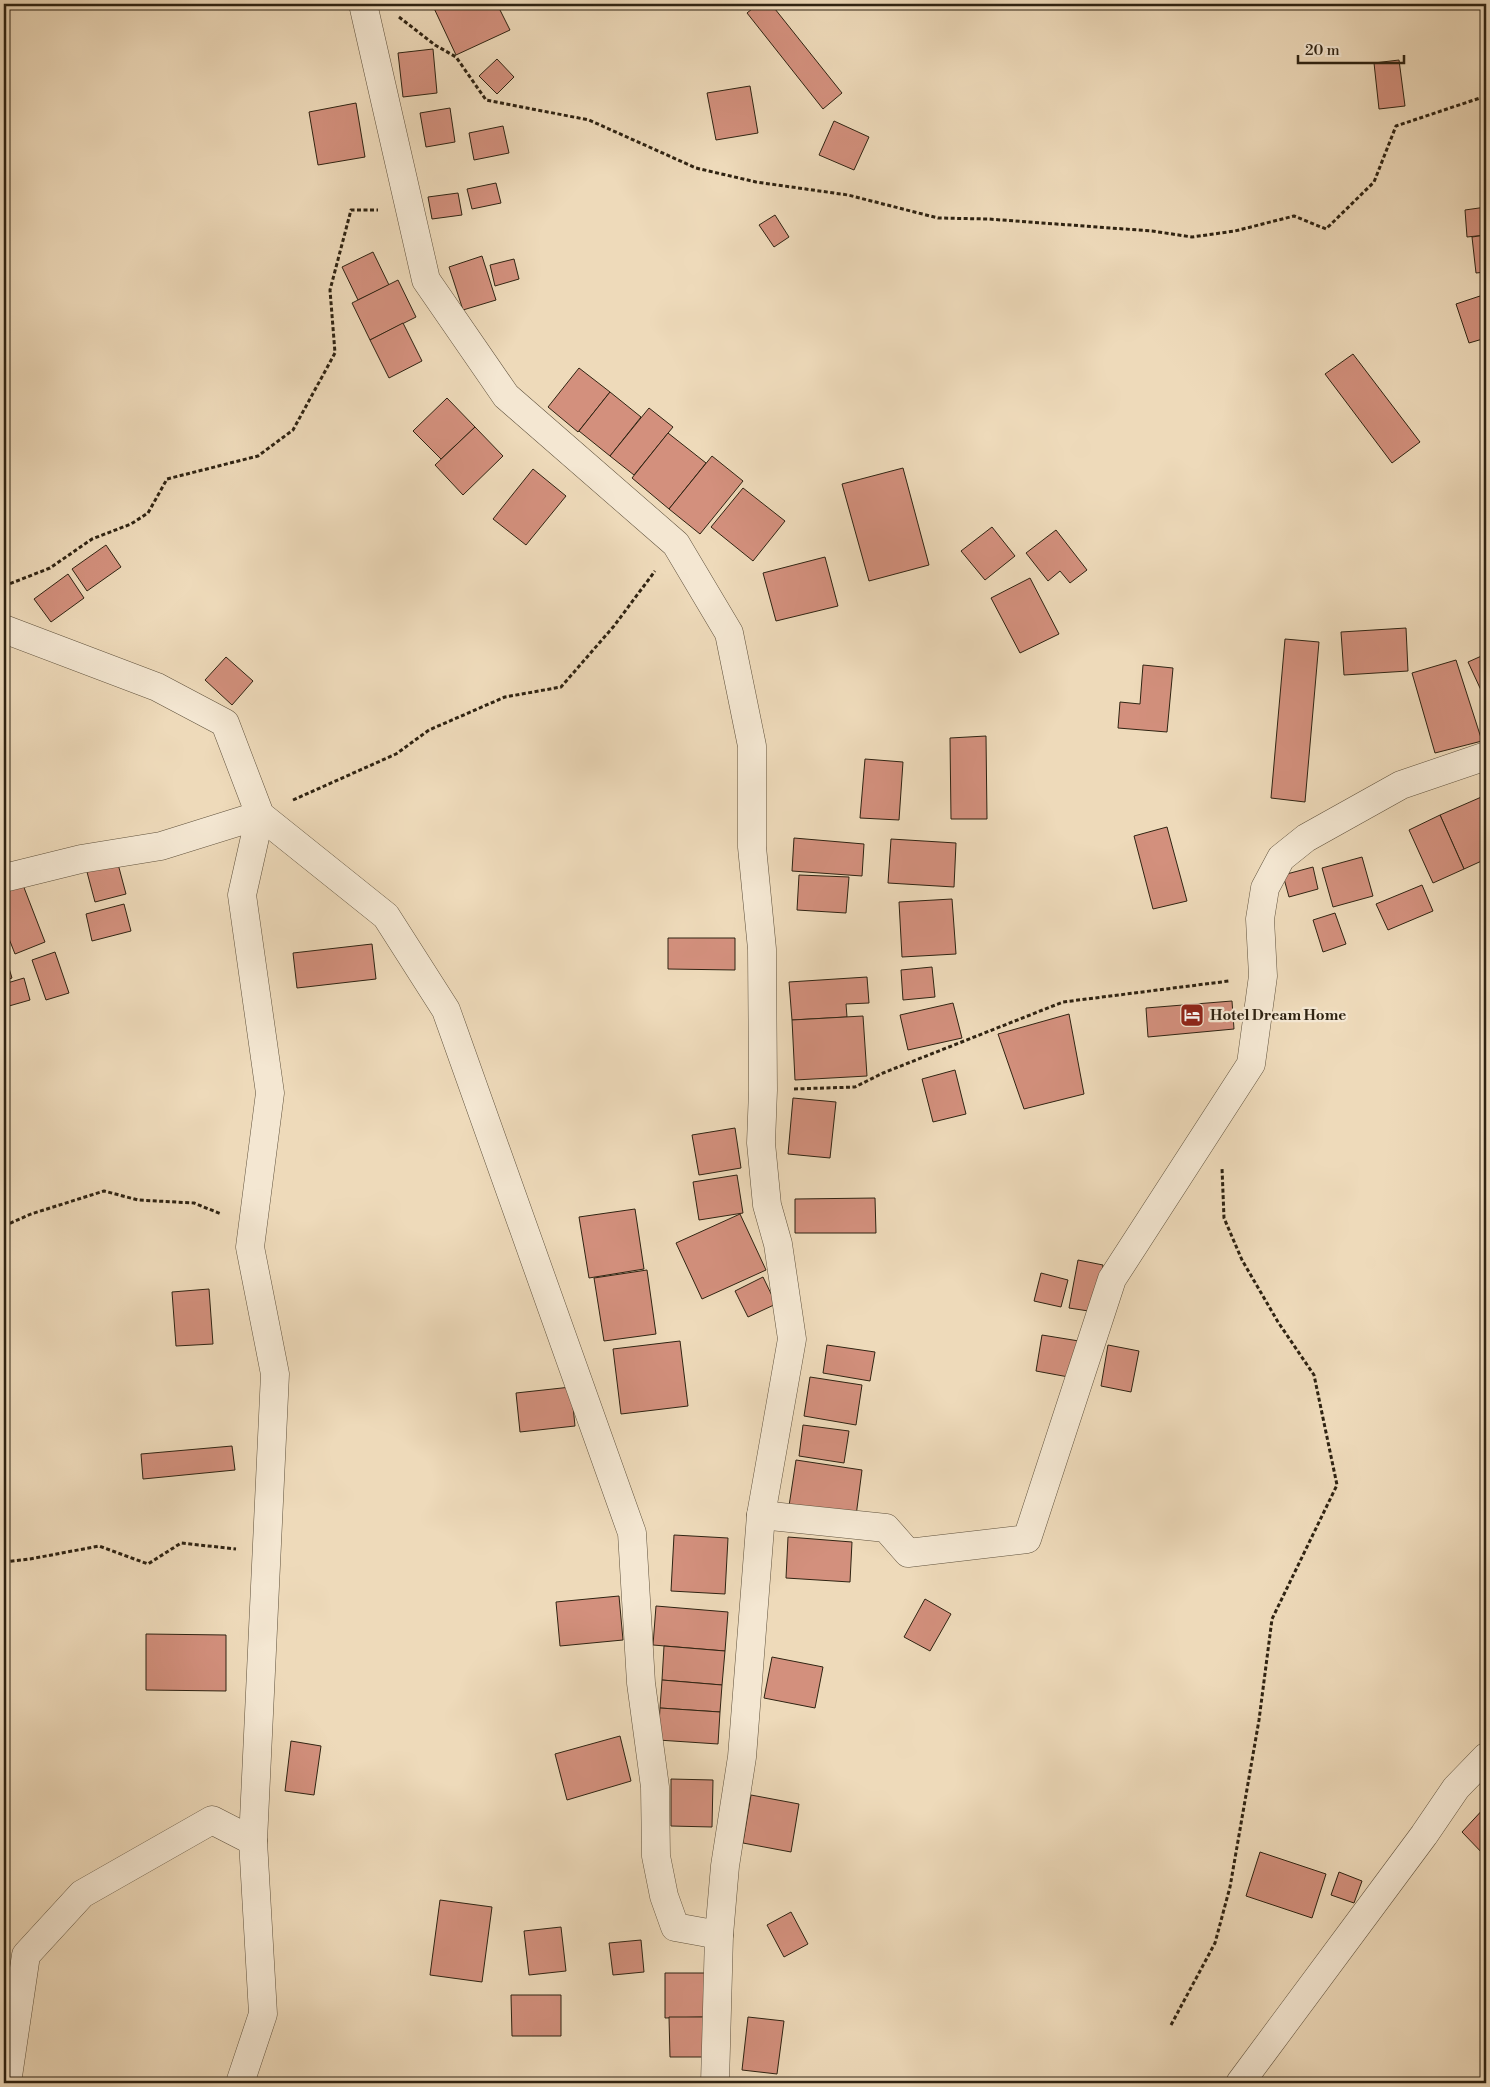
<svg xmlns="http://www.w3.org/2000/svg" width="1490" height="2087" viewBox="0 0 1490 2087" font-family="'Libre Bodoni',serif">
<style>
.building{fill:#d3907d;stroke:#2f2312}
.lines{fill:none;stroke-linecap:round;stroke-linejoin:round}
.minor-casing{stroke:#5f513c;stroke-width:29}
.path{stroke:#2f2312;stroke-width:3;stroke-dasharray:4 2.5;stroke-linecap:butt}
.minor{stroke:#f4e7d2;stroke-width:28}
.labels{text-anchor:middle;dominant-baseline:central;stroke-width:4.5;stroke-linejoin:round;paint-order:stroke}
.poi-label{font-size:15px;font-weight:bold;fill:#2f2312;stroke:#f4e7d2;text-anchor:start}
</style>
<rect width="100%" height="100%" fill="#eedaba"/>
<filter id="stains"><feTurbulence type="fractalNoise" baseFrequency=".004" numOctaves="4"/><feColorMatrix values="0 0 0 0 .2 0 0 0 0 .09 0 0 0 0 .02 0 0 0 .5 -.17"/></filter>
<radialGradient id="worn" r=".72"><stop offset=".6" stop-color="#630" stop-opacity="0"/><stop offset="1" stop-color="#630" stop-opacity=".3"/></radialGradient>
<g class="building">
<path d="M432 4H497L510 30 456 55Z"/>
<path d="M758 4H771L842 93 823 109 747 13Z"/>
<path d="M433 49 437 93 403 97 398 53Z"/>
<path d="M497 59 514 77 497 94 479 76Z"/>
<path d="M1399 60 1405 106 1379 109 1374 63Z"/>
<path d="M750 86 758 133 716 140 707 93Z"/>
<path d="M356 103 365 157 318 165 309 112Z"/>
<path d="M450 108 455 142 426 147 420 113Z"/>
<path d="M834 121 869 137 854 170 819 155Z"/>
<path d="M503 126 509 153 474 160 469 133Z"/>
<path d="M496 183 501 203 472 209 467 189Z"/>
<path d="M458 193 462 215 432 219 428 197Z"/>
<path d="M1486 207V235L1467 237 1465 210Z"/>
<path d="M775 215 789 237 774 247 759 225Z"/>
<path d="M1486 235V272L1476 273 1472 237Z"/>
<path d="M373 252 389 285 358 300 342 267Z"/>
<path d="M482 256 496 300 463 310 449 267Z"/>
<path d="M514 259 519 279 495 286 490 265Z"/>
<path d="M398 280 416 317 370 340 352 303Z"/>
<path d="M1486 294V338L1469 343 1456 304Z"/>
<path d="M403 323 422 361 389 378 370 340Z"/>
<path d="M1353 354 1420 442 1392 463 1325 374Z"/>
<path d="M579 368 610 392 578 432 548 407Z"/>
<path d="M610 392 641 417 610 456 579 431Z"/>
<path d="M447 398 475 427 441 459 413 431Z"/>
<path d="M649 408 673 427 634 475 610 456Z"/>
<path d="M475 427 503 456 463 495 435 465Z"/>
<path d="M668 433 706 463 669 509 632 478Z"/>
<path d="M712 456 743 481 700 534 669 509Z"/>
<path d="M903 468 929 565 869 581 842 484Z"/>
<path d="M533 469 566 496 526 545 493 519Z"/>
<path d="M743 488 785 521 753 561 711 527Z"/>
<path d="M992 527 1015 556 985 580 961 551Z"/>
<path d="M1056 530 1087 570 1070 583 1060 571 1048 581 1026 553Z"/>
<path d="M106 545 121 567 87 591 72 569Z"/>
<path d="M825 557 838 606 776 621 763 573Z"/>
<path d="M68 574 84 598 51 622 34 599Z"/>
<path d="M1030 578 1059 634 1020 653 991 598Z"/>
<path d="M1406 628 1408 671 1344 675 1341 632Z"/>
<path d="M1285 639 1319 642 1305 802 1271 798Z"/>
<path d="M1486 654V701L1468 662Z"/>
<path d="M226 657 253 681 232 705 205 680Z"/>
<path d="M1456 660 1482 741 1435 753 1412 673Z"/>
<path d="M1143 665 1173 668 1167 732 1118 728 1120 702 1140 704Z"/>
<path d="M986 736 987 819H951L950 738Z"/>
<path d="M865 759 903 762 899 820 860 818Z"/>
<path d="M1486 795V859L1464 869 1440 815Z"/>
<path d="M1440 815 1464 869 1433 883 1409 830Z"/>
<path d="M1167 827 1187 901 1153 909 1134 836Z"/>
<path d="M794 838 864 844 862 876 792 871Z"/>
<path d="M891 839 956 843 954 887 888 883Z"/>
<path d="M1362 857 1373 896 1333 907 1322 868Z"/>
<path d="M118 864 126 894 95 902 87 872Z"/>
<path d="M1313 867 1318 889 1289 897 1283 875Z"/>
<path d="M799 875 849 877 846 913 797 910Z"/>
<path d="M23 885 45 942 15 954 4 926V892Z"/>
<path d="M1422 885 1433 911 1388 930 1376 904Z"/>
<path d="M952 899 956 954 902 957 899 902Z"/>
<path d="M124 904 131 931 92 941 86 914Z"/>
<path d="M1335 913 1346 944 1323 952 1313 920Z"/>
<path d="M668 938H735V970L668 969Z"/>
<path d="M372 944 376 979 297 988 293 953Z"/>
<path d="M4 952 12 978 4 981Z"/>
<path d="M55 952 69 993 46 1000 32 960Z"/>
<path d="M932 967 935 997 903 1000 901 970Z"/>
<path d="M867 977 869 1003 846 1004 847 1017 792 1020 789 982Z"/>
<path d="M24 978 30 1000 9 1006 4 984Z"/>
<path d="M1232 1001 1234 1029 1148 1037 1146 1008Z"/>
<path d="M953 1003 962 1038 908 1050 900 1015Z"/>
<path d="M1069 1014 1084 1094 1024 1109 998 1034Z"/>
<path d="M863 1016 867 1076 795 1080 792 1020Z"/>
<path d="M955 1070 966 1114 933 1122 922 1079Z"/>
<path d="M793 1098 836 1102 830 1158 788 1154Z"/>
<path d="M735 1128 741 1168 699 1175 692 1135Z"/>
<path d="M737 1175 743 1213 699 1220 693 1182Z"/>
<path d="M875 1198 876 1233H795V1199Z"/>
<path d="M635 1209 644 1269 589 1278 579 1217Z"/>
<path d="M740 1214 766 1270 702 1299 676 1243Z"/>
<path d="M1078 1260 1103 1265 1095 1312 1069 1308Z"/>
<path d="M647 1270 656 1334 604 1341 594 1278Z"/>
<path d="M1041 1273 1068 1280 1061 1307 1034 1301Z"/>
<path d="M763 1277 776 1304 748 1317 735 1291Z"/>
<path d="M209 1289 213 1344 176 1346 172 1292Z"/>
<path d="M1042 1335 1079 1341 1074 1378 1036 1371Z"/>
<path d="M680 1341 688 1406 621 1414 613 1349Z"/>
<path d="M827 1345 875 1352 870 1381 823 1373Z"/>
<path d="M1108 1345 1139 1351 1131 1392 1101 1386Z"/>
<path d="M810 1377 862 1385 856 1425 804 1416Z"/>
<path d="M571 1387 575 1426 520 1432 516 1393Z"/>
<path d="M803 1425 849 1431 844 1463 799 1456Z"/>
<path d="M232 1446 235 1470 143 1479 141 1454Z"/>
<path d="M796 1460 862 1470 856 1516 789 1506Z"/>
<path d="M674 1535 728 1538 725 1594 671 1591Z"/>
<path d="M788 1537 852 1542 850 1582 786 1578Z"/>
<path d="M619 1596 623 1640 560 1646 556 1602Z"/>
<path d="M925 1599 951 1614 930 1651 904 1637Z"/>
<path d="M656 1606 728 1612 725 1651 653 1645Z"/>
<path d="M146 1634 226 1635V1691L146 1690Z"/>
<path d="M664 1646 725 1651 722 1685 662 1680Z"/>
<path d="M772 1657 823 1667 815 1708 764 1698Z"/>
<path d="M662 1680 722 1685 720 1712 660 1708Z"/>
<path d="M660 1708 720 1712 718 1744 658 1740Z"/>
<path d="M620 1736 631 1781 567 1800 555 1754Z"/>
<path d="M291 1741 321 1746 314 1795 285 1791Z"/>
<path d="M671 1779 713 1780 712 1827 671 1826Z"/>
<path d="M751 1795 799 1804 791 1852 743 1843Z"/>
<path d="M1486 1806V1857L1462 1832Z"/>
<path d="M1260 1852 1326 1874 1312 1918 1246 1896Z"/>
<path d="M1339 1872 1362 1881 1354 1903 1331 1895Z"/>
<path d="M440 1900 492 1907 482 1982 430 1975Z"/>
<path d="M791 1912 808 1944 784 1957 767 1925Z"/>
<path d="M561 1927 566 1971 529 1975 524 1931Z"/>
<path d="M641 1940 644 1972 613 1975 609 1943Z"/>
<path d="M665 1973H705L706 2017 665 2018Z"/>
<path d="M511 1995H561V2036H512Z"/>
<path d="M669 2017H706V2057H670Z"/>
<path d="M748 2017 784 2021 777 2074 742 2070Z"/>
<path d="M733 2079 779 2083H732Z"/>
</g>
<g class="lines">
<g class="minor-casing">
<g id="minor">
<path d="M363 4 426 280 506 396 676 544 729 633 752 746V847L762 949 763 1090 761 1143 767 1205 778 1244 792 1339 761 1515 742 1757 725 1866 719 1935 715 2083"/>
<path d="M4 629 157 687 225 723 260 815 386 916 446 1010 632 1533 641 1683 655 1787 656 1856 664 1896 675 1927 719 1935"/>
<path d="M4 878 81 859 161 846 260 815"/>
<path d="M761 1515 886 1528 908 1553 1027 1539 1112 1279 1251 1064 1263 976 1260 919 1265 888 1281 858 1306 838 1401 785 1486 756"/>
<path d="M7 2083 26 1955 82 1894 212 1820 253 1841"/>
<path d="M240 2083 263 2014 253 1841 275 1374 250 1247 270 1093 242 895 260 815"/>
<path d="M1240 2083 1424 1835 1456 1788 1486 1757"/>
</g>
</g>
<g class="path">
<path d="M399 17 435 45 456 57 486 100 589 120 696 168 756 182 848 195 938 218 988 219 1152 231 1192 237 1235 231 1294 216 1326 229 1374 182 1396 126 1486 96"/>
<path d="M4 586 50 568 92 539 131 524 148 513 167 479 258 456 293 430 335 353 330 290 351 210H378"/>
<path d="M293 800 396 754 429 730 505 697 561 687 614 626 655 571"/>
<path d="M794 1089 855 1087 883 1073 1063 1002 1229 981"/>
<path d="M4 1226 31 1214 104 1191 138 1200 194 1203 221 1214"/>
<path d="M4 1562 30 1559 99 1546 148 1564 181 1543 236 1549"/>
<path d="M1171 2025 1215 1943 1230 1887 1259 1720 1272 1619 1337 1485 1314 1375 1278 1322 1242 1260 1224 1218 1222 1168"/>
</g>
<use href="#minor" class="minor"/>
</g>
<defs>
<g id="hotel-square" transform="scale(1.25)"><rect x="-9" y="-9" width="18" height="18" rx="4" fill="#8f2418" stroke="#f4e7d2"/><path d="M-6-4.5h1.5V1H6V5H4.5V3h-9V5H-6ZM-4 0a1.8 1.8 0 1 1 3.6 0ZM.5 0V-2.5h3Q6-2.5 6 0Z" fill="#fff"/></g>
</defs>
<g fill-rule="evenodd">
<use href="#hotel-square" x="1192" y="1015"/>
</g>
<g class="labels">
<g class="poi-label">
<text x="1210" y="1015">Hotel Dream Home</text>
</g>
</g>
<rect width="1490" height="2087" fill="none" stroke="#eedaba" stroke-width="20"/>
<rect x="5" y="5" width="1480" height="2077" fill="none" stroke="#2f2312" stroke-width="2.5"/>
<rect x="10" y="10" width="1470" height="2067" fill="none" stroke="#2f2312"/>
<path d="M1298 55v8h106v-8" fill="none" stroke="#2f2312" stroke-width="2.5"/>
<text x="1305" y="55" font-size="15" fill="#2f2312" stroke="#f4e7d2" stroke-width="4" paint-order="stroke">20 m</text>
<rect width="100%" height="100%" filter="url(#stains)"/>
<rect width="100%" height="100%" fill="url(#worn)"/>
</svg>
